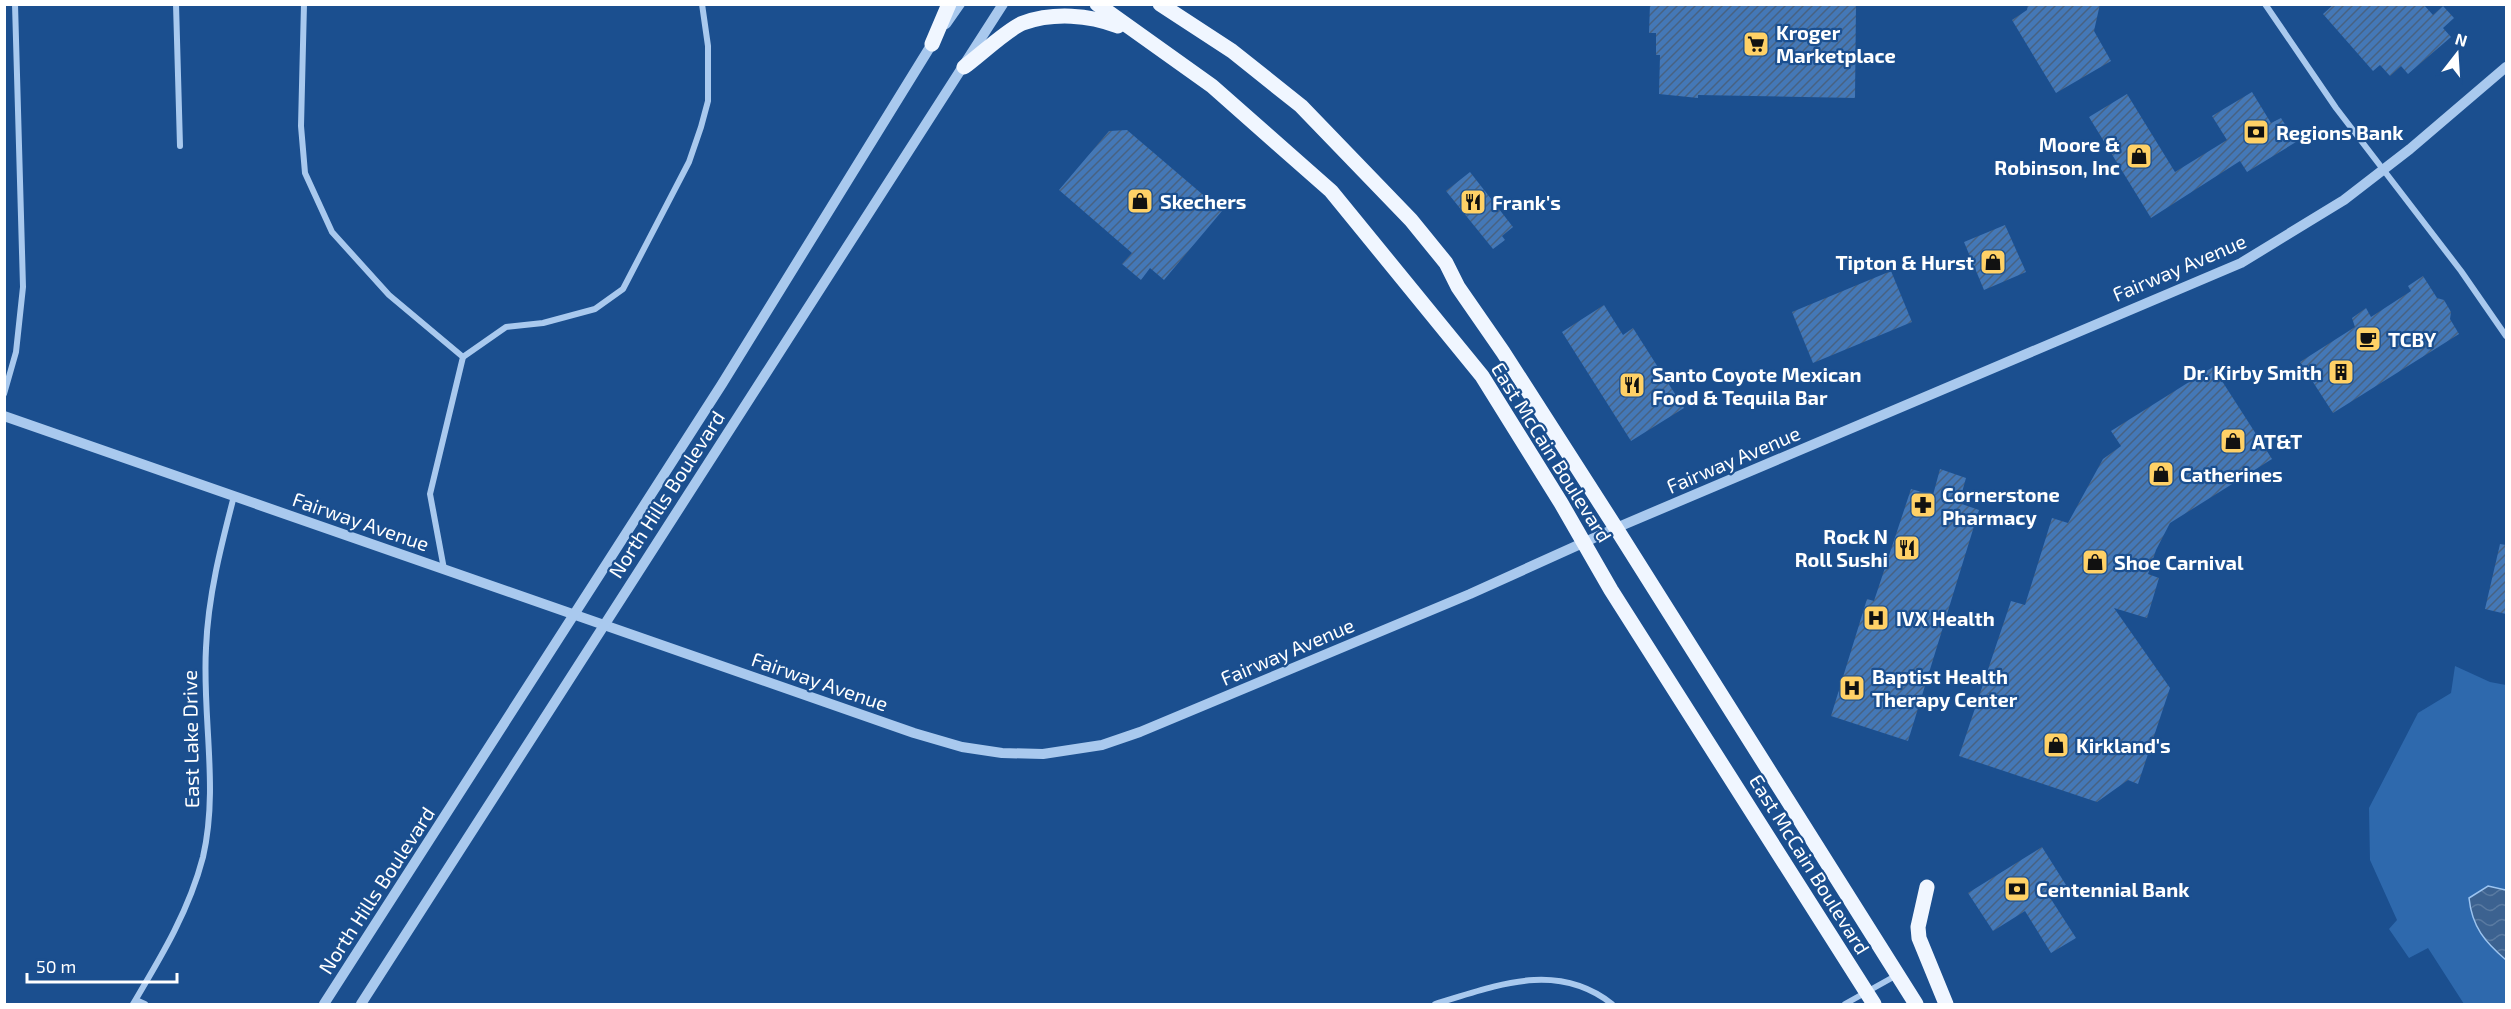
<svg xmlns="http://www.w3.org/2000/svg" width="2511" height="1009" viewBox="0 0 2511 1009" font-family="'Exo 2',sans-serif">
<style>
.park{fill:#2e69ad}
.water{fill:url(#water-waves);stroke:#9cc4f0;stroke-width:1.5}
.building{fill:url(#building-hatch)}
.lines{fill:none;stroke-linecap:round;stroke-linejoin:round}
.minor{stroke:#a9c9ee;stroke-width:6}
.tertiary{stroke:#a9c9ee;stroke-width:10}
.primary{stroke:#f0f6ff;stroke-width:15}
.labels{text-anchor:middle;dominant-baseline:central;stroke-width:4.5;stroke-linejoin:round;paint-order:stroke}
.poi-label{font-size:20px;font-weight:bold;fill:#fff;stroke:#1b4f8f;text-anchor:start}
.street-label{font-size:20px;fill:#fff;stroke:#1b4f8f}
</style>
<defs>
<pattern id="water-waves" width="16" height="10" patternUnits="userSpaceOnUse" patternTransform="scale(1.5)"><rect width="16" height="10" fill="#3c6290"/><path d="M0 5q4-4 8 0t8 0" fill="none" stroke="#597aa1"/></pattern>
<pattern id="building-hatch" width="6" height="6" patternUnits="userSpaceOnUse" patternTransform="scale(1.5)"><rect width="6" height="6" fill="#4478b7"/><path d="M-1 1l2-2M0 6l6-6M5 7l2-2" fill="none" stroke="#486282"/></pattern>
</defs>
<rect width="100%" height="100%" fill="#1b4f8f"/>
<path class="park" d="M2455 666 2490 682 2506 685V1004H2464L2428 948 2409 958 2389 929 2397 920 2370 860 2369 808 2418 713 2451 693Z"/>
<path class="water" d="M2488 886 2506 890V960C2485 942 2472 927 2469 898Z"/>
<g class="building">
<path d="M1650 4H1856L1855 98 1698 95V98L1659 94 1660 55H1656V33H1649Z"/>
<path d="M2028 4H2100L2094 31 2111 61 2056 93 2012 20 2027 10Z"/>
<path d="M2334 4H2423L2433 15 2443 6 2454 18 2443 28 2451 37 2408 74 2401 66 2390 76 2380 65 2373 71 2323 14Z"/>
<path d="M2252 92 2271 123 2281 118 2296 142 2247 172 2240 161 2151 218 2089 117 2127 94 2175 172 2227 140 2212 116Z"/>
<path d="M1127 130 1222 211 1164 280 1150 268 1141 280 1122 264 1132 253 1059 190 1109 131Z"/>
<path d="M1470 172 1513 227 1502 236 1505 240 1493 249 1446 191Z"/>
<path d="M2005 225 2026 272 1984 290 1964 242Z"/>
<path d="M1891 271 1912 322 1813 363 1792 312Z"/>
<path d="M2423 276 2437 298 2444 300 2451 312 2450 319 2459 334 2333 413 2300 362 2355 327 2352 318 2366 308 2371 317 2411 291 2408 286Z"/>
<path d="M1604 305 1623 335 1633 328 1684 408 1631 441 1562 332Z"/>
<path d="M2213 367 2272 459 2170 523 2156 550 2148 574 2159 578 2147 618 2114 608 2170 688 2138 784 2128 780 2097 802 1959 756 2011 601 2025 605 2052 518 2068 523 2103 459 2121 446 2111 431Z"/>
<path d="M1940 469 1966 478 1959 503 1979 510 1908 741 1831 716 1867 599 1874 601 1911 489 1933 495Z"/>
<path d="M2500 544 2506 545V614L2485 609Z"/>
<path d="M2042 847 2066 885 2049 896 2076 938 2051 953 2025 911 1993 931 1968 893Z"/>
</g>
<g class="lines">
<g class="minor">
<path d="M176 4 180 146"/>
<path d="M304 4 301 126 305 173 332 232 389 295 463 357 430 494 444 569"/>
<path d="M2265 4 2336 108 2461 271 2506 336"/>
<path d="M463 357 506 327 543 323 595 309 623 289 689 162 701 127 708 101V46L702 4"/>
<path d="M4 394 16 352 23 287 15 4"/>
<path d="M136 1000 145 1004"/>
<path d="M133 1004C161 957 189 911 203 857 219 788 202 717 206 648 208 596 221 546 234 496"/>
<path d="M1435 1004C1495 986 1556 960 1612 1004"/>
<path d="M1845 1004 1897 975"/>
</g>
<g class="tertiary">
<path d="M946 24 960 4"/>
<path d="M4 416 914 733 962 747 1002 753 1043 754 1102 745 1140 732 1470 594 1616 528 2241 263 2344 200 2410 149 2506 67"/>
<path d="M324 1004 722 384 935 39"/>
<path d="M361 1004 1003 4"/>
</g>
<g class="primary">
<path d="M1097 4 1212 86 1331 191 1482 376 1561 503 1611 590 1874 1004"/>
<path d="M1160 4 1232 51 1301 106 1411 220 1446 263 1458 287 1503 352 1616 528 1916 1004"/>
<path d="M932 44 949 4"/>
<path d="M964 67C978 57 1009 28 1023 23 1054 12 1089 15 1118 26"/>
<path d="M1927 887 1918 927 1919 938 1946 1004"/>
</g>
</g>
<defs>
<g id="supermarket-square" transform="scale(1.35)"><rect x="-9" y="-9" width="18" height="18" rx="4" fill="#ffd166" stroke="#1b4f8f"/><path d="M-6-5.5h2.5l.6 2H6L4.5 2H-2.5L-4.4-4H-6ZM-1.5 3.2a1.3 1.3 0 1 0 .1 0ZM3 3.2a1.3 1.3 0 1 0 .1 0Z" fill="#111"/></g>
<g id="bank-square" transform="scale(1.35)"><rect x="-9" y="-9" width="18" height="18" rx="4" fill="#ffd166" stroke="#1b4f8f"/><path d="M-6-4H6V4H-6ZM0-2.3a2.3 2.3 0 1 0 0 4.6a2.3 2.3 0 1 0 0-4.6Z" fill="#111"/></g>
<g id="shop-square" transform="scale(1.35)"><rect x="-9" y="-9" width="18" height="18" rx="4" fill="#ffd166" stroke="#1b4f8f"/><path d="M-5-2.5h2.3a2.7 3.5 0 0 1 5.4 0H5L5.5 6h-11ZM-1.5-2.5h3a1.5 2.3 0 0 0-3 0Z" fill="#111"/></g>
<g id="restaurant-square" transform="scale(1.35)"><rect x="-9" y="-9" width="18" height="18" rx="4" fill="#ffd166" stroke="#1b4f8f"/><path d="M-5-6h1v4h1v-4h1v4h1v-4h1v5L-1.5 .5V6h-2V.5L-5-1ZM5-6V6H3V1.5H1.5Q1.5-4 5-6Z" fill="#111"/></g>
<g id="cafe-square" transform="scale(1.35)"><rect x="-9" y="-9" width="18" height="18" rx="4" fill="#ffd166" stroke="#1b4f8f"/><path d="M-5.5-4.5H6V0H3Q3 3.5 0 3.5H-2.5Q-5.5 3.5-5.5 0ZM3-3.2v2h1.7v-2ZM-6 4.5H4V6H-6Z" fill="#111"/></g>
<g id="building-square" transform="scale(1.35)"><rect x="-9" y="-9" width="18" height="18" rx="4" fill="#ffd166" stroke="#1b4f8f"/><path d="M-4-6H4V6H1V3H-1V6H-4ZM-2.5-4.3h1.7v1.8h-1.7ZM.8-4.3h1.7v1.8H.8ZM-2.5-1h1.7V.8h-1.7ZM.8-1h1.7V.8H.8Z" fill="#111"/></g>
<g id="pharmacy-square" transform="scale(1.35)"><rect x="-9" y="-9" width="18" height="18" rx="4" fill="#ffd166" stroke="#1b4f8f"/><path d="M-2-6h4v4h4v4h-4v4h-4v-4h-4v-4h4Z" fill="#111"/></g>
<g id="hospital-square" transform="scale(1.35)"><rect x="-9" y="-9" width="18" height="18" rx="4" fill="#ffd166" stroke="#1b4f8f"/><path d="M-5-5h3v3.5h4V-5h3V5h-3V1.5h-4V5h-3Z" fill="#111"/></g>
</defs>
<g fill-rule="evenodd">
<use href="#supermarket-square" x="1756" y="44"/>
<use href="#bank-square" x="2256" y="132"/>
<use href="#shop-square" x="2139" y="156"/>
<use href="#shop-square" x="1140" y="201"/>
<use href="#restaurant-square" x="1473" y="202"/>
<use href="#shop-square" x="1993" y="262"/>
<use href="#cafe-square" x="2368" y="339"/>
<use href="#building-square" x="2341" y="372"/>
<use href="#restaurant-square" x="1632" y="385"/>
<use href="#shop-square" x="2233" y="441"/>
<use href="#shop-square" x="2161" y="474"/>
<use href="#pharmacy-square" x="1923" y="505"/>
<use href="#restaurant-square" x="1907" y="548"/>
<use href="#shop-square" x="2095" y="562"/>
<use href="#hospital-square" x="1876" y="618"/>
<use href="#hospital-square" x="1852" y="688"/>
<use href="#shop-square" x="2056" y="745"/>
<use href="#bank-square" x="2017" y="889"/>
</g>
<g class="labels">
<g class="poi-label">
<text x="1776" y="32">Kroger<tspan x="1776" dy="23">Marketplace</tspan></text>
<text x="2276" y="132">Regions Bank</text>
<text x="2120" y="144" text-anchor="end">Moore &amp;<tspan x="2120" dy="23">Robinson, Inc</tspan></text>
<text x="1160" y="201">Skechers</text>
<text x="1492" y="202">Frank's</text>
<text x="1974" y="262" text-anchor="end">Tipton &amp; Hurst</text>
<text x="2388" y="339">TCBY</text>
<text x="2322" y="372" text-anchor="end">Dr. Kirby Smith</text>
<text x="1652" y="374">Santo Coyote Mexican<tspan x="1652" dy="23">Food &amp; Tequila Bar</tspan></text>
<text x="2252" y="441">AT&amp;T</text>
<text x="2180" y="474">Catherines</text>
<text x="1942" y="494">Cornerstone<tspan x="1942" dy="23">Pharmacy</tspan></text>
<text x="1888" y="536" text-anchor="end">Rock N<tspan x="1888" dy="23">Roll Sushi</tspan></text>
<text x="2114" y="562">Shoe Carnival</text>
<text x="1896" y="618">IVX Health</text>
<text x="1872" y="676">Baptist Health<tspan x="1872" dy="23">Therapy Center</tspan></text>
<text x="2076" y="745">Kirkland's</text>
<text x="2036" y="889">Centennial Bank</text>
</g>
<g class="street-label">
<text transform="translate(2179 267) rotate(-23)">Fairway Avenue</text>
<text transform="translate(1552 452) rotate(58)">East McCain Boulevard</text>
<text transform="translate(1733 459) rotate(-23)">Fairway Avenue</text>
<text transform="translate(666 494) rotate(-57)">North Hills Boulevard</text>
<text transform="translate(361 521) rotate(19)">Fairway Avenue</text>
<text transform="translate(1287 651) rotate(-23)">Fairway Avenue</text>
<text transform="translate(820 681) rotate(19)">Fairway Avenue</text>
<text transform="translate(190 739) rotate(-91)">East Lake Drive</text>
<text transform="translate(1810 864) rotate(58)">East McCain Boulevard</text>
<text transform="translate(376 890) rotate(-57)">North Hills Boulevard</text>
</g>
</g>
<rect width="2511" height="1009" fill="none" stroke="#ffffff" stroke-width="12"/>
<g transform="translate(2457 54) rotate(17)" stroke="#1b4f8f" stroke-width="4.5" paint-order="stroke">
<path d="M0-4.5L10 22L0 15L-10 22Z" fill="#ffffff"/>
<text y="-9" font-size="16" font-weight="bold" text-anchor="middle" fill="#ffffff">N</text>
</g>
<path d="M27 973v9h150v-9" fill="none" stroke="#ffffff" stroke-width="3"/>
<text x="36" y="973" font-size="18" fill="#ffffff" stroke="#1b4f8f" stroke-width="4.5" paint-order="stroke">50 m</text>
</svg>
